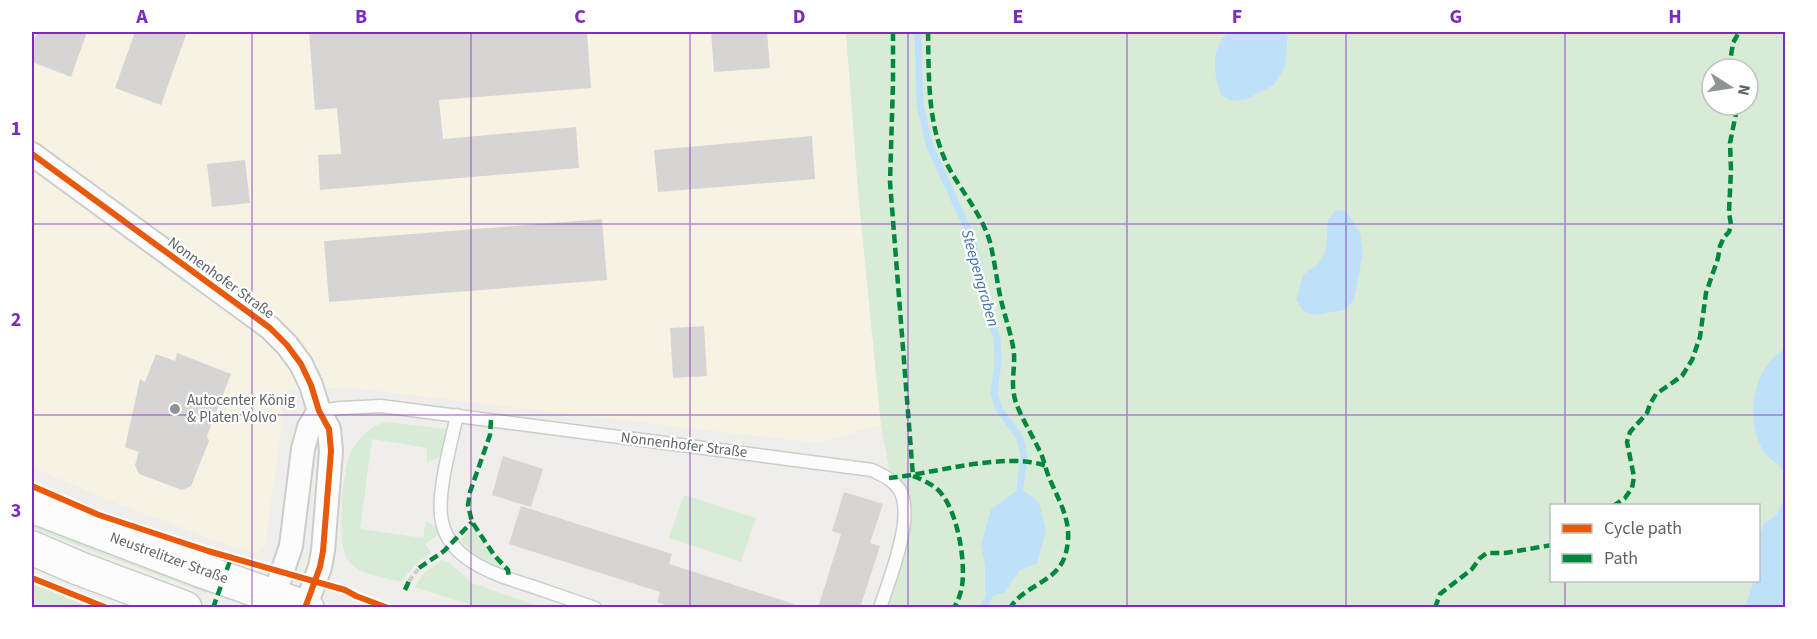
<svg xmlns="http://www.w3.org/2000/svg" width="1817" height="639" viewBox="0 0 1817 639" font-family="'Source Sans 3',sans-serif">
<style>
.commercial{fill:#f7f3e4}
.green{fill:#d8ebd6;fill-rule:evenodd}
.water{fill:#bfe0f9}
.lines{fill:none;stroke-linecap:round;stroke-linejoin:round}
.stream{stroke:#bfe0f9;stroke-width:7}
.building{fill:#d6d5d3}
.lane-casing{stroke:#cbcccc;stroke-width:15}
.street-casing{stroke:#cbcccc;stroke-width:26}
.secondary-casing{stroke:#cacacb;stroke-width:36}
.path{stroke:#cacfcc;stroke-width:4;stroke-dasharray:6 3;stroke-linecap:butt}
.lane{stroke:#fdfcfc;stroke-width:12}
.street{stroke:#fdfcfc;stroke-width:22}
.secondary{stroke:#fdfcfc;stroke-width:33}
.quiet{stroke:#00873e;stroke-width:4.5;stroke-dasharray:9 4.5;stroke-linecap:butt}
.cycleway-casing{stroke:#fff;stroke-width:10}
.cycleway{stroke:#e8590c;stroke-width:6}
.grid{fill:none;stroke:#7b2cbf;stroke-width:1.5;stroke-opacity:0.55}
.poi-dot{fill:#919496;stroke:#fff;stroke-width:2}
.labels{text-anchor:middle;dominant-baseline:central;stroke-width:4.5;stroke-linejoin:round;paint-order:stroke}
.street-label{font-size:15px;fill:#5f6368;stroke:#fff}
.poi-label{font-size:15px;fill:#5f6368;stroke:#fff;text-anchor:start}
.water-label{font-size:16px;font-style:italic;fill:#4174aa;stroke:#fff}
.neatline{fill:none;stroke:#7b2cbf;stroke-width:2}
.grid-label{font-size:20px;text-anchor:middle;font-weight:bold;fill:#7b2cbf}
</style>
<rect width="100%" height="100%" fill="#efeeea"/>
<path class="commercial" d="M32 32H846L858 191 881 425 817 443 344 387 282 391V414L279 447 268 522 265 544 257 553 247 552 222 543 106 499 32 467Z"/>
<g class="green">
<path d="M846 32H1785V607H886L908 539 910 509 905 487 889 468 881 425 858 191ZM1712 69H1748V105H1712ZM1552 506H1758V580H1552ZM985 565 1019 571 1004 592H985Z"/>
<path d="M386 422 446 429C452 446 443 458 427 462V448L372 439 360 529 423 538 426 521 437 528 440 534 425 544 431 553 416 564 401 582C384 577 358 575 347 559 337 543 342 473 350 455 356 440 370 426 386 422Z"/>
<path d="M684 495 756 518 741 562 669 538Z"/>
<path d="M32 520 209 586 206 593 32 528Z"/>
<path d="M472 527 493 557 504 569C486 561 473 555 461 540Z"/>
<path d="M442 560 450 563 472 583 541 607H476L415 587 424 573Z"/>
<path d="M32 583 95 607H32Z"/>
</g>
<g class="water">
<path d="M1228 32H1288L1285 67 1274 85 1247 99 1232 101 1221 95C1213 72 1210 50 1228 32Z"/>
<path d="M1336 210 1346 211 1360 233 1363 253 1354 300 1344 310 1314 315 1303 311 1296 300 1303 275 1319 263 1326 249 1328 220Z"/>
<path d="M1785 349V477C1780 459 1768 462 1762 449 1745 417 1753 367 1785 349Z"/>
<path d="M1785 483V607H1745L1754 581 1758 580 1759 536 1765 522 1776 516 1783 502Z"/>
<path d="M1020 488 1039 502 1046 531 1037 563 1019 571 1004 593 989 596 985 592V565L981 545 991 509Z"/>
</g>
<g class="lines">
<g class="stream">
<path d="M918 32 920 105 930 147 971 236 978 262 983 300 997 338 998 361 994 393 999 409 1020 438 1024 457 1020 488"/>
<path d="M984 608 989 596"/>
</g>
</g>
<g class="building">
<path d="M37 32H87L71 77 32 62V47Z"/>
<path d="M135 32H187L161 105 115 88Z"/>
<path d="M309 32H587L591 88 439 100 443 139 576 127 579 168 320 190 318 155 341 154 337 108 315 110Z"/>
<path d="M711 32H767L770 68 714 72Z"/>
<path d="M812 136 815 179 658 192 654 150Z"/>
<path d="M245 160 250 203 212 207 207 164Z"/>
<path d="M602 219 607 280 329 302 324 241Z"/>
<path d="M704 326 707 376 673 378 670 328Z"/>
<path d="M177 353 231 374 207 436 209 441 191 486 182 490 139 474 135 465 139 452 125 447 140 379 145 382 156 354 175 361Z"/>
<path d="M503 456 543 469 531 507 492 495Z"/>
<path d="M844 492 883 504 870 543 880 546 860 608H818L841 534 832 531Z"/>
<path d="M521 506 672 554 669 564 794 604 793 608H673L657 602 660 592 509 544Z"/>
</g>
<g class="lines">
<g class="lane-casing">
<g id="lane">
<path d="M319 411 341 408 381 406 872 470C882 475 892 479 899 489 916 515 889 580 880 608"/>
<path d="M457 415C451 443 438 488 441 516 446 561 497 575 534 587 554 594 575 601 595 608"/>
</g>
</g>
<g class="street-casing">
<g id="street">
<path d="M32 154 270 328 287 345 301 364 311 385 319 411 329 429 331 451 323 551 320 567 305 608"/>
<path d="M270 608 291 546 303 449 309 427 319 411"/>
</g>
</g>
<g class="secondary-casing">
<g id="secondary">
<path d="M32 506 205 572 307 608"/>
<path d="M32 548 78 568 185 608"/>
</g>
</g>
<path class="path" d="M409 581 419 568"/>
<use href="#lane" class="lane"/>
<use href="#street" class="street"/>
<use href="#secondary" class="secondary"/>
<g class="quiet">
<path d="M893 32V83L890 182 913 476"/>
<path d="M928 32C929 75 927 121 946 162 959 189 981 212 990 242 995 262 997 284 1002 304 1006 320 1012 337 1014 353 1015 371 1010 384 1016 403 1023 421 1034 438 1042 456 1045 464 1047 474 1051 482 1062 507 1074 526 1065 556 1056 583 1024 585 1010 608"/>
<path d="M1729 69 1733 43 1739 32"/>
<path d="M491 420 490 435 470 492 468 505 472 522 494 555 508 570 509 579"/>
<path d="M913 476C921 479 930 483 937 489 957 506 966 561 962 586 961 593 958 601 954 608"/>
<path d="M889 478C932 474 1006 451 1046 466"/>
<path d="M1613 506 1625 498 1632 488 1634 477 1627 442 1630 432 1647 413 1650 404 1656 394 1682 376 1692 360 1700 337 1706 293 1718 258 1720 246 1724 237 1729 232 1731 225 1729 212 1731 170 1730 143 1736 113 1735 105"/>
<path d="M419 568 444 551 472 522"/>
<path d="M405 590 409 581"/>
<path d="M213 608 231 558"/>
<path d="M1435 608 1440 594 1472 569 1480 558 1487 553H1505L1552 545"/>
</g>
<g class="cycleway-casing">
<g id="cycleway">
<path d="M32 154 270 328 287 345 301 364 311 385 319 411 329 429 331 451 323 551 320 567 305 608"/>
<path d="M32 486 99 515 208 551 345 590 356 596 388 608"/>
<path d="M32 578 107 608"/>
</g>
</g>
<use href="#cycleway" class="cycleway"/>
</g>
<path class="grid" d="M252 32V608M471 32V608M690 32V608M908 32V608M1127 32V608M1346 32V608M1565 32V506M32 224H1786M32 415H1786M1565 580V608"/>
<circle class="poi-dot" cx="175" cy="409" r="6"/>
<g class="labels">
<g class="street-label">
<text transform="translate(221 278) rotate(36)">Nonnenhofer Straße</text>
<text transform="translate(684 445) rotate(7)">Nonnenhofer Straße</text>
<text transform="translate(169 558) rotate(20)">Neustrelitzer Straße</text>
</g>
<g class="poi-label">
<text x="187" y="400">Autocenter König<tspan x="187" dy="17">&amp; Platen Volvo</tspan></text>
</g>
<g class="water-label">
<text transform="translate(980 278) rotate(74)">Steepengraben</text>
</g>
</g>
<rect width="1817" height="639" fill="none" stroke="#ffffff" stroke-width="66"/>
<rect x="1550" y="504" width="210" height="78" fill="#ffffff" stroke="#bfc1c3" stroke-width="1.5"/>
<rect x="1562" y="524" width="30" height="9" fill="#e8590c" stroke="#bfc1c3" stroke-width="1.5"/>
<text x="1604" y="534" font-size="18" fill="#5f6368">Cycle path</text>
<rect x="1562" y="554" width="30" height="9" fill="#00873e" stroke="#bfc1c3" stroke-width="1.5"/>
<text x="1604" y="564" font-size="18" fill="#5f6368">Path</text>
<g transform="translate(1730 87) rotate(102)"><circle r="28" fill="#ffffff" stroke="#bfc1c3" stroke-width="1.5"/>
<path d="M0-4.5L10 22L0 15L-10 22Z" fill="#919496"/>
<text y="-9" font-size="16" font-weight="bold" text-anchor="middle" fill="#5f6368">N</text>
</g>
<rect x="33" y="33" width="1751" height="573" class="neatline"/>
<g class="grid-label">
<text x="142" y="23">A</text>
<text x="361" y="23">B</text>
<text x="580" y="23">C</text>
<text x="799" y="23">D</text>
<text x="1018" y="23">E</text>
<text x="1237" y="23">F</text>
<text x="1456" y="23">G</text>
<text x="1675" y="23">H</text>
<text x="16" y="135">1</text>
<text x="16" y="326">2</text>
<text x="16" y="517">3</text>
</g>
</svg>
